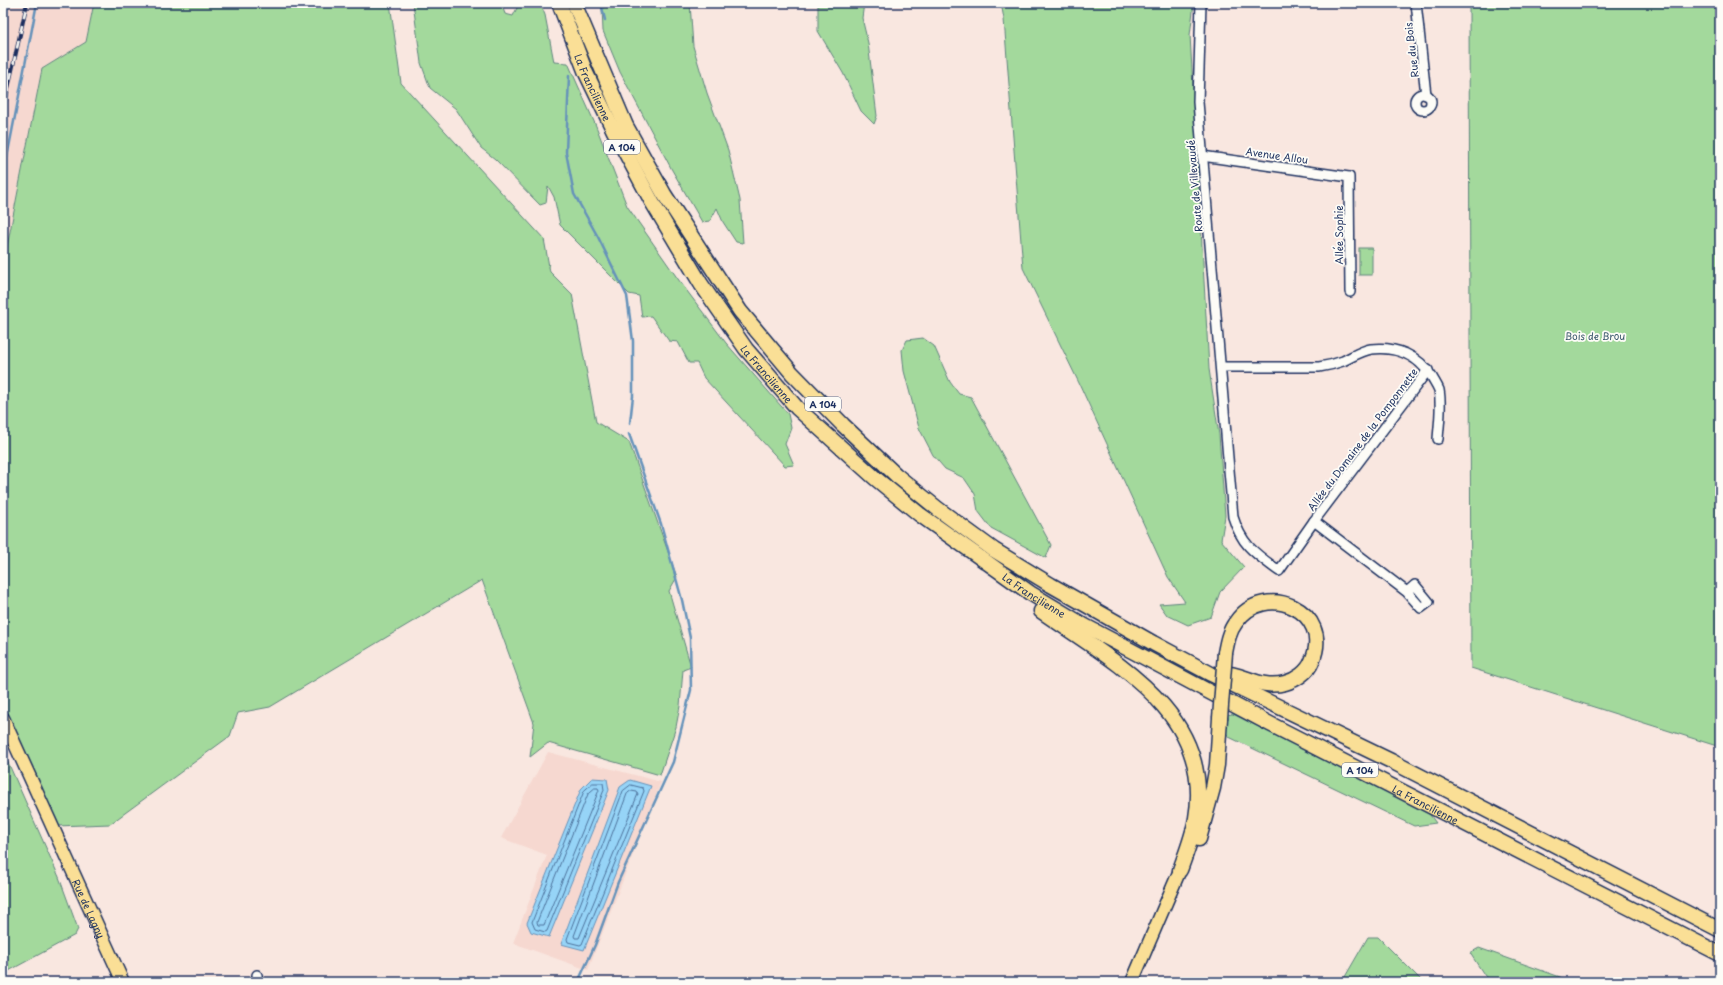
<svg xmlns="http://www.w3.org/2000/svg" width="1723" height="985" viewBox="0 0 1723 985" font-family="'Playpen Sans',sans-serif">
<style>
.built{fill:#f6d8d0}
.green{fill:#a3d99c;stroke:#5f847d}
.water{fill:#96d4f7;stroke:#6592ba}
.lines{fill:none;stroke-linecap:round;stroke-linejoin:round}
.shore{stroke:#4c719b;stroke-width:1}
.stream{stroke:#6592ba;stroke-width:2.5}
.minor-casing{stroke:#1b2f5e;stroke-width:12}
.major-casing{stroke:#1b2f5e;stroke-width:15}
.highway-casing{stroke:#1b2f5e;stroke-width:17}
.minor{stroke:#fdfcf7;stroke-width:9}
.major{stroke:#fadf96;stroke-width:12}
.highway{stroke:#fadf96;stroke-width:14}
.rail-casing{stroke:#1b2f5e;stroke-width:4}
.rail{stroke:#fdfcf7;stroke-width:2.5;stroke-dasharray:8;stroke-linecap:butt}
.highway-bridge-casing{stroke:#1b2f5e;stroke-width:17;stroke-linecap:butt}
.highway-bridge{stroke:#fadf96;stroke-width:14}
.labels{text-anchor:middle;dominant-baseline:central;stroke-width:3.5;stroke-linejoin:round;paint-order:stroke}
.shield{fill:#fdfcf7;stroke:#5f6c8c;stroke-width:1}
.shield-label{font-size:9px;font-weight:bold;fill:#1b2f5e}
.street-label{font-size:10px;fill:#1b2f5e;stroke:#fdfcf7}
.park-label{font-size:10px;fill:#3d5a6e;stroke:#fdfcf7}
</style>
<rect width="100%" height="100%" fill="#f9e7e0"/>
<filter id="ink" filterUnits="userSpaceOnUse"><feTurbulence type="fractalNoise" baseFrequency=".025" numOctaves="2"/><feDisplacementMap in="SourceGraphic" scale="8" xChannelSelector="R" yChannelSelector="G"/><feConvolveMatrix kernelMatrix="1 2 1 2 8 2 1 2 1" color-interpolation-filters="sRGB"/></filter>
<g filter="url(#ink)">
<g class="built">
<path d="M3 3H94L86 42 42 69 3 264Z"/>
<path d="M548 752 661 782 588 970 513 943 547 855 501 838Z"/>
</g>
<g class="green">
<path d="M94 3H390L401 83 544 239 550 272 572 294 596 422 629 442 677 577 669 591 691 667 683 670 680 706 676 727 660 775 548 743 530 757 534 723 482 580 270 707 238 713 230 736 110 824 57 826 3 707V267L42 69 86 42Z"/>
<path d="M413 3H501L505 14 513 16 517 8 516 3H540L545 15 554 62 568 63 596 126 627 206 678 279 726 343 788 414 791 428 785 444 794 465 785 466 704 378 697 363H689L678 342 669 341 651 316 642 317 639 296 629 294 560 225 554 197 548 186 546 203 540 205 495 159 481 148 456 109 430 88 421 63Z"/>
<path d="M607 3H616L623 7 650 3H690L693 46 707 93 728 150 740 200 743 243 736 242 723 222 717 208 710 221 702 222 672 170 620 72 603 31 602 8Z"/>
<path d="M818 3H864L862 18 868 43 877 116 874 124 861 111 843 73 818 31Z"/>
<path d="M1001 3H1194L1190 35 1209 369 1219 435 1225 516 1221 540 1244 567 1220 592 1211 617 1188 625 1167 615 1159 604 1185 602 1168 577 1079 383 1023 268 1004 19Z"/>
<path d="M1469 3H1720V747L1471 668Z"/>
<rect x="1359" y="248" width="13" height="27"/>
<path d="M923 338 934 346 950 382 959 394 971 397 1051 545 1046 558 991 528 978 511 975 494 964 478 945 469 933 455 919 428 904 371 902 350 907 340Z"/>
<path d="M1233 714 1427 811 1436 823 1414 826 1229 737 1224 730 1225 715Z"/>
<path d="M3 751 59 877 78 929 75 935 3 974Z"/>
<path d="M1368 937H1378L1423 982H1342Z"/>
<path d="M1479 948 1560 977 1569 982H1492L1485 976 1470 953Z"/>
</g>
<g class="water">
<path d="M592 778 607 779 609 790 549 937 531 932 527 923 581 789Z"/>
<path d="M630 780 651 786 584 950 561 944 620 787Z"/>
</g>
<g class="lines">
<g class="shore">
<path d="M593 783H603L604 790 547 931 545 932 535 929 532 922 584 791Z"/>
<path d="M631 785 643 788 644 791 582 944 580 945 568 942 567 939 623 791Z"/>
<path d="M595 788H598L599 790 544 925H538L537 922 588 794Z"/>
<path d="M631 791 637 792 638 794 579 938H575L574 936 627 794Z"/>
</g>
<g class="stream">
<path d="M601 3 605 20"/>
<path d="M569 76 566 152 574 194 598 237 627 296 633 341V396L630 423"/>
<path d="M3 178 37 3"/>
<path d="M578 982 595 945 618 882 673 762 691 690 690 638 682 600 661 524 629 434"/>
</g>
<g class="minor-casing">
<g id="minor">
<path d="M1201 3 1198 102 1233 517C1242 546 1256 554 1279 571L1314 521 1428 370"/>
<path d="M1416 3 1426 95"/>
<circle cx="1423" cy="102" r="8"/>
<path d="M1202 156 1349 177 1350 292"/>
<path d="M1221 367H1319C1327 366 1335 364 1343 361 1352 357 1360 351 1371 349 1396 346 1418 355 1432 377 1434 381 1437 385 1439 390 1442 406 1439 424 1438 439"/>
<path d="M1314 521 1407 592 1421 608 1429 602 1415 585 1407 592"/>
<path d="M257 975 258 982"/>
</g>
</g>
<g class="major-casing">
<g id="major">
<path id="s1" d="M3 718 123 982"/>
<path d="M1132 982 1180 870"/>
</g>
</g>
<g class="highway-casing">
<g id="highway">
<path id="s2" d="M559 3 586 73 614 131 652 202 701 284 746 349 797 408 875 478 919 514 1030 593 1085 626 1270 724 1720 954"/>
<path d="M574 3 626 126 664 194 740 311 792 373 843 425 896 475 938 509 994 550 1051 585 1153 643 1211 674 1391 761 1720 930"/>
<path d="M1041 611C1114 662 1214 713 1196 818 1193 836 1186 853 1180 870"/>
<path d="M1220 673C1243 672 1259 690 1285 683 1296 680 1308 672 1312 661 1334 611 1265 580 1236 622 1229 631 1227 642 1225 653"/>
<path d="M1199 839 1213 788 1217 765 1220 718"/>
</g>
</g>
<use href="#minor" class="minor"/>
<use href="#major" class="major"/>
<use href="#highway" class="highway"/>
<g class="rail-casing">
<path id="rail" d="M3 111 27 3"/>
</g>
<use href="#rail" class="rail"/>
<g class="highway-bridge-casing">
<path id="highway-bridge" d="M1220 718 1225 653"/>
</g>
<use href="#highway-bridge" class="highway-bridge"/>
</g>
</g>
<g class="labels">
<g class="shield">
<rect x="604" y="140" width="36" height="14" rx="3"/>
<rect x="805" y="397" width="36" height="14" rx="3"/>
<rect x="1342" y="763" width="36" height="14" rx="3"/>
</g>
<g class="shield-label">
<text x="622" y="147">A 104</text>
<text x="823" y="404">A 104</text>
<text x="1360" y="770">A 104</text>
</g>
<g class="street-label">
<text transform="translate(1411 50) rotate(-97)">Rue du Bois</text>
<text stroke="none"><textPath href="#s2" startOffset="91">La Francilienne</textPath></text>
<text transform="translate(1277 155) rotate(8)">Avenue Allou</text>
<text transform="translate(1194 186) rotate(-95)">Route de Villevaudé</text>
<text transform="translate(1338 235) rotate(-90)">Allée Sophie</text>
<text stroke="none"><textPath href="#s2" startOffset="427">La Francilienne</textPath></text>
<text transform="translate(1362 439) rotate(-53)">Allée du Domaine de la Pomponnette</text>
<text stroke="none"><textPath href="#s2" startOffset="775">La Francilienne</textPath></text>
<text stroke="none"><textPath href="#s2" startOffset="1219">La Francilienne</textPath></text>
<text stroke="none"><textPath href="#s1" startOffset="209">Rue de Lagny</textPath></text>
</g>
<g class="park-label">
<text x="1595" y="335">Bois de Brou</text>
</g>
</g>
<rect width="1723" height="985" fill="none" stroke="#fdfcf7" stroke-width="16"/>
<rect x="8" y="8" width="1707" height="969" fill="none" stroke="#1b2f5e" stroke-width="1.5" filter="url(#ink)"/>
</svg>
